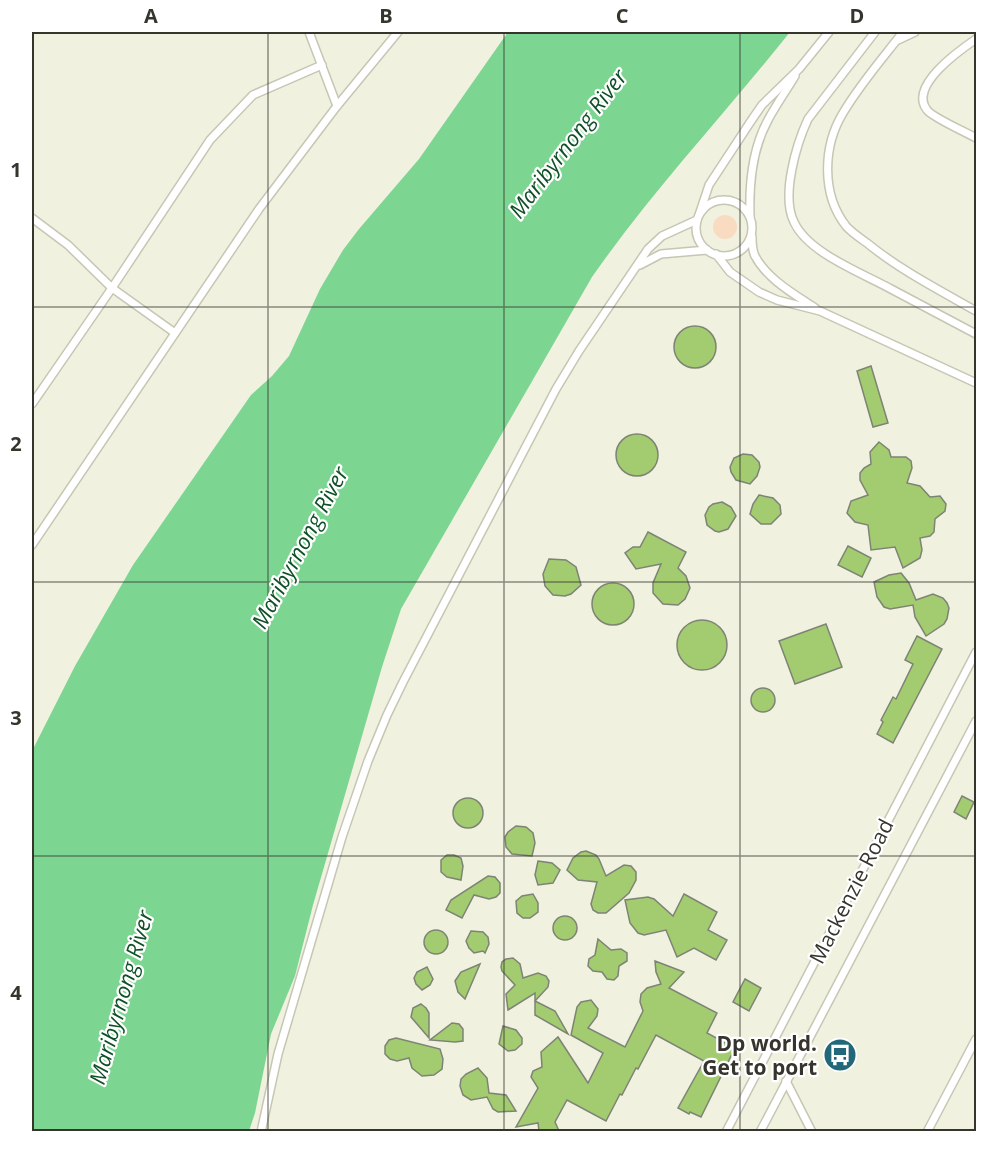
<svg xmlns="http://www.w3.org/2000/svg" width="1008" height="1163" viewBox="0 0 1008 1163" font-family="'Open Sans',sans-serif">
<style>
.green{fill:#f9dbc1}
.water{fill:#7dd592}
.building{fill:#a3cb6f;stroke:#7d8475;stroke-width:1.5}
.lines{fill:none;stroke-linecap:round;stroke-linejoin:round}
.service-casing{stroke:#c6c6b5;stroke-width:10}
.service{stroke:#fff;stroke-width:7}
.grid{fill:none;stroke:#35352e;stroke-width:1.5;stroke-opacity:0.55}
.labels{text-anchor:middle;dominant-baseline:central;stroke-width:4.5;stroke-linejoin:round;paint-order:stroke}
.street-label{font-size:21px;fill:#35352e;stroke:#fff}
.poi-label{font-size:21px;font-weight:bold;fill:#35352e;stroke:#fff;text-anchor:end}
.water-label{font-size:22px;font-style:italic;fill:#0f5026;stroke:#fff}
.neatline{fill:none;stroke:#35352e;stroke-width:2}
.grid-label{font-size:20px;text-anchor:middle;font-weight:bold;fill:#35352e}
</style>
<rect width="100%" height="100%" fill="#f1f1df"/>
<circle class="green" cx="725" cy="227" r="12"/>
<path class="water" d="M508 32H790C725 114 652 191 592 277L401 609 382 667 313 905 295 976 271 1034 255 1113 249 1131H32V751L75 666 133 565 251 395 272 376 289 356 320 289 343 250 359 229 419 159Z"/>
<g class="building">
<circle cx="695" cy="347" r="21"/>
<path d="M871 366 888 423 873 427 857 371Z"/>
<circle cx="637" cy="455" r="21"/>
<path d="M879 442 889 450 891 457H906L911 461 912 468 907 483 920 486 930 497 940 496 946 504 945 511 935 519 934 532 930 536 920 538 922 550 920 558 903 568 895 547 871 550 868 525 855 522 847 513 851 501 868 495 860 480V473L864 468 871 464 870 452Z"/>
<path d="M743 454 752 455 759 462 760 467 757 476 750 484 736 480 731 472 730 467 734 458Z"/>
<path d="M759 495 773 498 780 505 781 514 771 524H761L750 514 753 504Z"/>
<path d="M722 502 731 507 736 516 728 529 719 532 715 531 707 525 705 515 709 507 713 504Z"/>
<path d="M648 532 686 552 678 568 686 576 690 588 685 599 678 605 663 604 653 593V583L661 564 636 569 625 553 633 547H640Z"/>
<path d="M848 546 871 558 862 577 838 565Z"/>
<path d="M549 559 566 560 576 567 581 585 571 594 565 596 553 595 545 586 543 574Z"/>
<path d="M901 573 909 583 916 600 933 594 943 598 947 603 949 608 947 619 944 624 926 636 915 617 913 605 890 609 884 607 877 597 874 582 889 575Z"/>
<circle cx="613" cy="604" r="21"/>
<circle cx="702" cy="645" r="25"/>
<path d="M826 624 842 667 795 684 779 641Z"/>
<path d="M917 636 942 649 893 743 877 734 883 722 881 720 893 697 896 699 913 664 905 660Z"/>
<circle cx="763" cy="700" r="12"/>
<path d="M962 796 974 802 966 819 954 812Z"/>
<circle cx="468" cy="813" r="15"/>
<path d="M516 826 526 827 533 833 535 843 532 856 512 854 506 847 505 837 508 832Z"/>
<path d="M586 851 596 855 599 859 606 876 624 865 631 866 636 872V880L629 893 606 913H598L593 910 591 904 597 882 578 880 567 870 573 858 581 852Z"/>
<path d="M447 855H454L461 858 463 866 461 880 447 877 441 872V860Z"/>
<path d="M538 861 552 863 560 870 553 883 538 885 535 875Z"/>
<path d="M488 876 495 877 500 883V893L496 897 489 899 474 895 462 918 446 910 451 900Z"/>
<path d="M533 894 538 903V912L530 918H523L517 913 516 901 522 896Z"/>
<path d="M684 894 717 912 708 930 727 940 716 960 694 948 677 957 666 930 644 935 638 933 630 923 625 900 648 897 654 899 673 916Z"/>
<circle cx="565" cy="928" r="12"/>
<circle cx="436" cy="942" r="12"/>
<path d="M471 931 483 932 488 937 489 944 485 953 483 951 474 953 469 948 466 941Z"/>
<path d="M598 939 611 950 621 949 627 953V961L619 966 618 976 614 980 607 979 602 972 593 971 588 966 589 959 595 955Z"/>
<path d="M513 958 520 964 523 978 538 973 546 976 549 981 548 987 535 1001 555 1011 568 1034 535 1015V993L508 1010 506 994 515 985 502 971 501 967 502 962 506 959Z"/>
<path d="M655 961 684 972 669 988 717 1013 707 1033 735 1048 701 1117 690 1112 689 1114 678 1108 704 1061 656 1035 638 1069 636 1068 622 1095 620 1094 606 1121 567 1100 555 1122 559 1131H539L538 1123 516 1127 538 1088 531 1077 533 1071 542 1067 541 1052 558 1037 588 1083 603 1053 571 1035 577 1007 581 1002 591 1000 598 1009 597 1016 588 1028 625 1047 643 1011 640 1002 641 994 647 988 661 984 656 972Z"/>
<path d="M480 964 465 999 458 992 455 981 461 972Z"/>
<path d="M427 967 433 979 430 985 422 990 416 984 414 978 417 972Z"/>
<path d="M745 979 761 988 749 1011 733 1002Z"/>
<path d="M421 1004 426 1008 429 1013V1038L411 1017 413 1008Z"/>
<path d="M452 1023 459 1024 463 1029V1041L455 1042 430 1040Z"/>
<path d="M503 1026 516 1030 522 1038V1044L515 1050 508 1051 499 1044Z"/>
<path d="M396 1038 440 1049 443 1059 442 1069 434 1075 422 1076 412 1068 409 1058 397 1061 390 1059 385 1054V1046L389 1040Z"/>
<path d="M478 1068 487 1078 489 1093 506 1095 516 1111 498 1112 493 1109 487 1097 471 1100 463 1095 460 1086 461 1079 466 1074Z"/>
</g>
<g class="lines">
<g class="service-casing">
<g id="service">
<path d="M309 32 337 106"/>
<path d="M875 32 808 119C796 145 781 196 794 222 808 253 862 273 891 289 919 304 948 319 976 334"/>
<path d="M903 32C883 58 860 84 843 113 823 146 821 194 846 226 851 232 860 238 867 243 900 270 939 290 976 311"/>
<path d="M976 39C960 50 908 86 927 110 933 118 966 132 976 138"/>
<path d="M898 40 915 32"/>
<circle cx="724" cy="228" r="28"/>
<path d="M699 215 709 185 751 121 762 105 799 69 829 32"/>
<path d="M750 216C749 185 752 149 768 120 776 105 786 91 795 76"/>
<path d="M32 218 68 245 112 288 175 333"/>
<path d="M752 237C752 243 752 250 755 256 767 279 794 294 815 308"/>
<path d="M716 254 730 272 759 292 777 300 820 311 976 383"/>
<path d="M640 265 661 254 707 250"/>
<path d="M32 404 112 288 210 140 253 95 322 65"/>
<path d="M32 545 259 209 337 106 398 32"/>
<path d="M786 1081 812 1132"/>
<path d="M261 1132 278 1054 342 837 368 761 387 715 403 682 556 389 579 351 648 249 662 236 697 220"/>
<path d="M726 1132 976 652"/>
<path d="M760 1132 976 721"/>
<path d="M927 1132 976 1039"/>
</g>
</g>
<use href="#service" class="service"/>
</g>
<path class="grid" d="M268 32V1132M504 32V1132M740 32V1132M32 307H976M32 582H976M32 856H976"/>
<defs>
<g id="bus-disc" transform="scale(1.725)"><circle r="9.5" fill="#226878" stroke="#fff"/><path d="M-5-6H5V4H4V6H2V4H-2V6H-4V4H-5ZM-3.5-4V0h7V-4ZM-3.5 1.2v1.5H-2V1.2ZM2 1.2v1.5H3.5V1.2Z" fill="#fff"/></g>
</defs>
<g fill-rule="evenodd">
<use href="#bus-disc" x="840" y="1055"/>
</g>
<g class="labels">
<g class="street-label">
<text transform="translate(851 891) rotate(-63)">Mackenzie Road</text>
</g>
<g class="poi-label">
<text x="817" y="1043">Dp world.<tspan x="817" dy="24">Get to port</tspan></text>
</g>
<g class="water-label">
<text transform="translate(567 143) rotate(-53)">Maribyrnong River</text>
<text transform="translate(299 547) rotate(-62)">Maribyrnong River</text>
<text transform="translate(120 997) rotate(-74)">Maribyrnong River</text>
</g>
</g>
<rect width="1008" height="1163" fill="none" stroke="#ffffff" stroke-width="66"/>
<rect x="33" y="33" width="942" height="1097" class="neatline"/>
<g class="grid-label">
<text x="151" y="23">A</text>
<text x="386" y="23">B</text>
<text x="622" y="23">C</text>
<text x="857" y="23">D</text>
<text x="16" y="177">1</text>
<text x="16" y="451">2</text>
<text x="16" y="725">3</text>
<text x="16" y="1000">4</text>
</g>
</svg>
